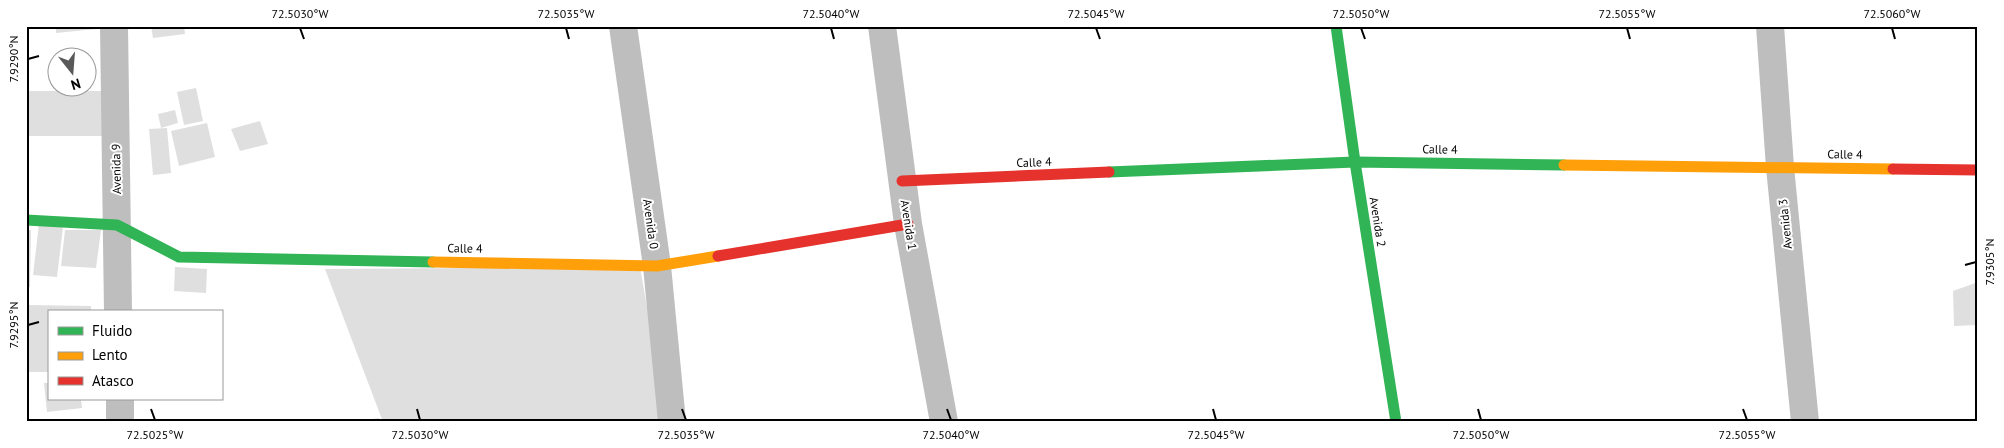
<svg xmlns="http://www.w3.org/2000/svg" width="2004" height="448" viewBox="0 0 2004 448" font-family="'PT Sans',sans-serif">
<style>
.building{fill:#dfdfdf}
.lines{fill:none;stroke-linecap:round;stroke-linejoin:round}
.street{stroke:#bebebe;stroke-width:28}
.fast{stroke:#30b455;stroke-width:11}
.slow{stroke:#ff9f0a;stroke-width:11}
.jam{stroke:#e5322d;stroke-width:11}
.ticks{fill:none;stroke:#000;stroke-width:2}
.labels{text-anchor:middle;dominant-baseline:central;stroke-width:4;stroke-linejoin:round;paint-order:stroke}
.street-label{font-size:12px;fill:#000;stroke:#fff}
.neatline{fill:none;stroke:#000;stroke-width:2}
.ticks-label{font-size:12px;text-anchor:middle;fill:#000}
</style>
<rect width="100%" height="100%" fill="#fff"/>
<g class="building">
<path d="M56 26H96V29L56 33Z"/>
<path d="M151 26H184L185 34 153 38Z"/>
<path d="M196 88 203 121 184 125 177 92Z"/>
<rect x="26" y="91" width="86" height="45"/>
<path d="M175 110 178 123 161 128 158 114Z"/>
<path d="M260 121 268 144 240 151 231 129Z"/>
<path d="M207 123 215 157 179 166 171 131Z"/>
<path d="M167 128 171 173 153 175 149 129Z"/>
<path d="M39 224 63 227 57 277 33 275Z"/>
<path d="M26 230H31L30 287H26Z"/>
<path d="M65 230H101L96 268 61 266Z"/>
<path d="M175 267 207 269 206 293 174 291Z"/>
<path d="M640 267 667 422H383L325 269Z"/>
<path d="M1978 282V325L1954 326 1953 291Z"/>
<path d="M28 305 91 306V312H49V372H26Z"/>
<path d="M44 383H49V399H81L82 408 47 412Z"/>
<path d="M379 418V422H358V421Z"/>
</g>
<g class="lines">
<g class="street">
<path d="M114 26 118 312"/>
<path d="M623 26 657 266 672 422"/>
<path d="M882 26 908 224 944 422"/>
<path d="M1770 26 1780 167 1805 422"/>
<path d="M120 399V422"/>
</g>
<g class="fast">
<path d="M1336 26 1355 162 1396 422"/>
<path d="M1109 172 1355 162 1564 165"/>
<path d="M26 220 117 225 179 257 433 262"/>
</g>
<g class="slow">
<path d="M1564 165 1893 169"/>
<path d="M433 262 657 266 718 256"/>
</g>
<g class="jam">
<path d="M1893 169 1978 170"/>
<path d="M902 181 1109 172"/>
<path d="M718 256 908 224"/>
</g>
</g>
<path class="ticks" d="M300 28 304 39M566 28 569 39M831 28 834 39M1096 28 1100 39M1361 28 1365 39M1627 28 1630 39M1892 28 1895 39M28 59 39 56M1965 265 1976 262M28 325 39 322M151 409 155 420M417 409 420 420M682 409 686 420M947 409 951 420M1213 409 1216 420M1478 409 1481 420M1743 409 1747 420"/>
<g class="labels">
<g class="street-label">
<text transform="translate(1440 149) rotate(1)">Calle 4</text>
<text transform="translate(1845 154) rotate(1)">Calle 4</text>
<text transform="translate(1034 162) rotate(-2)">Calle 4</text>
<text transform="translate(116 169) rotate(-91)">Avenida 9</text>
<text transform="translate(1378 222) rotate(81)">Avenida 2</text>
<text transform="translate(651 224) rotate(82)">Avenida 0</text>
<text transform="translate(1785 224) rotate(-96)">Avenida 3</text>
<text transform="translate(909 225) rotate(81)">Avenida 1</text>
<text transform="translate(465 248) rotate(1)">Calle 4</text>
</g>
</g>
<rect width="2004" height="448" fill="none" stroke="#ffffff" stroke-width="55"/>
<rect x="48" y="310" width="175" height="90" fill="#ffffff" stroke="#999999"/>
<rect x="58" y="327" width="25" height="8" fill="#30b455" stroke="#999999"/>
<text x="92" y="336" font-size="15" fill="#000000">Fluido</text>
<rect x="58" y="352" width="25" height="8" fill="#ff9f0a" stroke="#999999"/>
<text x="92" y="360" font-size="15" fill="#000000">Lento</text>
<rect x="58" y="377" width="25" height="8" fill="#e5322d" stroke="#999999"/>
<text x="92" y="386" font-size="15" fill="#000000">Atasco</text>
<g transform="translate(72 72) rotate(163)"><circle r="24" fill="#ffffff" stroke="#999999"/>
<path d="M0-4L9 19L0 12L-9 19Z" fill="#595959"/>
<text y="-8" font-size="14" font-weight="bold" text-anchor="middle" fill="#000000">N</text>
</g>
<rect x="28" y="28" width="1948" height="392" class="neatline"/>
<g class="ticks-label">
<text x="300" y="18">72.5030°W</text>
<text x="566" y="18">72.5035°W</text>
<text x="831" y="18">72.5040°W</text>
<text x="1096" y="18">72.5045°W</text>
<text x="1361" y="18">72.5050°W</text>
<text x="1627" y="18">72.5055°W</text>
<text x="1892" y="18">72.5060°W</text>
<text transform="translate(14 59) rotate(-90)" y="4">7.9290°N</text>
<text transform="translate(1990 262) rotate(-90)" y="4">7.9305°N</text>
<text transform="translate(14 325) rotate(-90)" y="4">7.9295°N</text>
<text x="155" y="439">72.5025°W</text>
<text x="420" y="439">72.5030°W</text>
<text x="686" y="439">72.5035°W</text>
<text x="951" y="439">72.5040°W</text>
<text x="1216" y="439">72.5045°W</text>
<text x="1481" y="439">72.5050°W</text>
<text x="1747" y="439">72.5055°W</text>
</g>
</svg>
